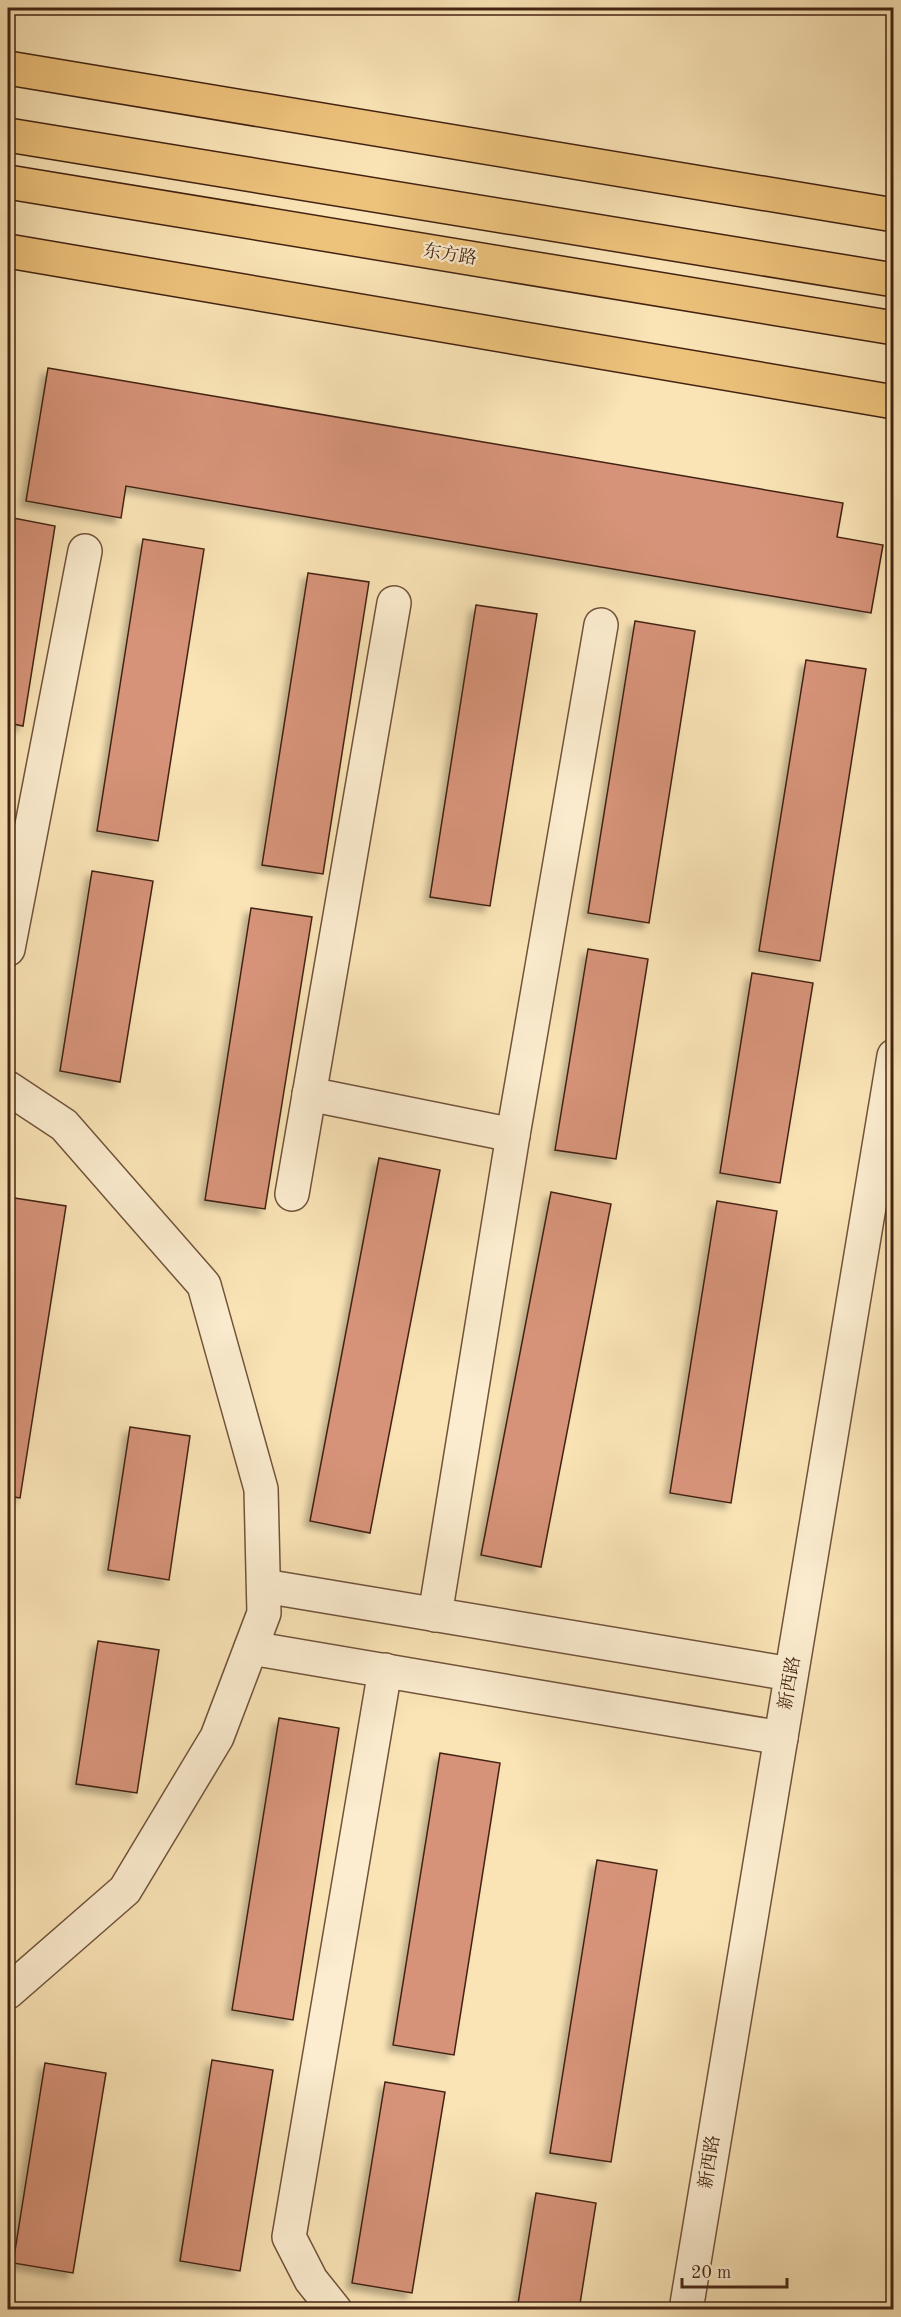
<svg xmlns="http://www.w3.org/2000/svg" width="901" height="2317" viewBox="0 0 901 2317" font-family="'Old Standard TT','Noto Serif SC',serif">
<style>
.building{fill:#d69379;stroke:#432312;stroke-width:1.5;filter:url(#shadow)}
.lines{fill:none;stroke-linecap:round;stroke-linejoin:round}
.minor-casing{stroke:#71533b;stroke-width:36}
.major-casing{stroke:#432312;stroke-width:36}
.minor{stroke:#fcedd0;stroke-width:33}
.major{stroke:#edc27b;stroke-width:33}
.labels{text-anchor:middle;dominant-baseline:central;stroke-width:4.5;stroke-linejoin:round;paint-order:stroke}
.street-label{font-size:18px;fill:#432312;stroke:#fcedd0}
</style>
<defs>
<filter id="shadow"><feDropShadow dx="-5.5" dy="5.5" stdDeviation="3" flood-color="#0004"/></filter>
</defs>
<rect width="100%" height="100%" fill="#fae4b6"/>
<filter id="stains"><feTurbulence type="fractalNoise" baseFrequency=".00333" numOctaves="4"/><feColorMatrix values="0 0 0 0 .2 0 0 0 0 .09 0 0 0 0 .02 0 0 0 .5 -.17"/></filter>
<radialGradient id="worn" r=".72"><stop offset=".6" stop-color="#630" stop-opacity="0"/><stop offset="1" stop-color="#630" stop-opacity=".3"/></radialGradient>
<g class="building">
<path d="M48 368 843 503 837 537 883 545 871 613 126 486 121 518 26 501Z"/>
<path d="M8 517 55 526 23 726 8 723Z"/>
<path d="M143 539 204 549 158 841 97 831Z"/>
<path d="M308 573 369 582 323 874 262 865Z"/>
<path d="M476 605 537 614 490 906 430 897Z"/>
<path d="M635 621 695 631 649 923 588 913Z"/>
<path d="M806 660 866 669 820 961 759 951Z"/>
<path d="M92 871 153 881 120 1082 60 1071Z"/>
<path d="M251 908 312 917 265 1209 205 1200Z"/>
<path d="M588 949 648 959 616 1159 555 1150Z"/>
<path d="M752 973 813 983 780 1183 720 1173Z"/>
<path d="M379 1158 440 1170 370 1533 310 1521Z"/>
<path d="M551 1192 611 1204 541 1567 481 1555Z"/>
<path d="M8 1197 66 1206 20 1498 8 1496Z"/>
<path d="M717 1201 777 1211 731 1503 670 1493Z"/>
<path d="M130 1427 190 1436 169 1580 108 1570Z"/>
<path d="M98 1641 159 1650 137 1793 76 1784Z"/>
<path d="M279 1718 339 1728 293 2020 232 2010Z"/>
<path d="M440 1753 500 1763 454 2055 393 2045Z"/>
<path d="M597 1860 657 1870 611 2162 550 2153Z"/>
<path d="M212 2060 273 2070 240 2271 180 2261Z"/>
<path d="M45 2063 106 2073 73 2273 13 2263Z"/>
<path d="M385 2082 445 2092 412 2293 352 2283Z"/>
<path d="M536 2193 596 2203 579 2310H517Z"/>
</g>
<g class="lines">
<g class="minor-casing">
<g id="minor">
<path d="M8 949 85 551"/>
<path d="M8 1088 64 1125 204 1285 261 1489 264 1613 217 1737 125 1890 8 1992"/>
<path d="M309 1094 513 1135"/>
<path d="M292 1194 394 603"/>
<path d="M264 1586 791 1674"/>
<path d="M435 1615 513 1135 601 625"/>
<path d="M251 1648 781 1738"/>
<path d="M335 2310 311 2280 289 2237 385 1670"/>
<path d="M686 2310 894 1056"/>
</g>
</g>
<g class="major-casing">
<g id="major">
<path d="M8 68 894 215"/>
<path d="M8 135 894 280"/>
<path d="M8 182 894 328"/>
<path d="M8 251 894 402"/>
</g>
</g>
<use href="#minor" class="minor"/>
<use href="#major" class="major"/>
</g>
<g class="labels">
<g class="street-label">
<text transform="translate(450 255) rotate(9)">东方路</text>
<text transform="translate(790 1683) rotate(-80)">新西路</text>
<text transform="translate(710 2162) rotate(-81)">新西路</text>
</g>
</g>
<rect width="901" height="2317" fill="none" stroke="#fae4b6" stroke-width="30"/>
<rect x="9" y="9" width="883" height="2299" fill="none" stroke="#432312" stroke-width="3"/>
<rect x="15" y="15" width="871" height="2287" fill="none" stroke="#432312" stroke-width="1.5"/>
<path d="M682 2278v9h105v-9" fill="none" stroke="#432312" stroke-width="3"/>
<text x="691" y="2278" font-size="18" fill="#432312" stroke="#fcedd0" stroke-width="4.5" paint-order="stroke">20 m</text>
<rect width="100%" height="100%" filter="url(#stains)"/>
<rect width="100%" height="100%" fill="url(#worn)"/>
</svg>
